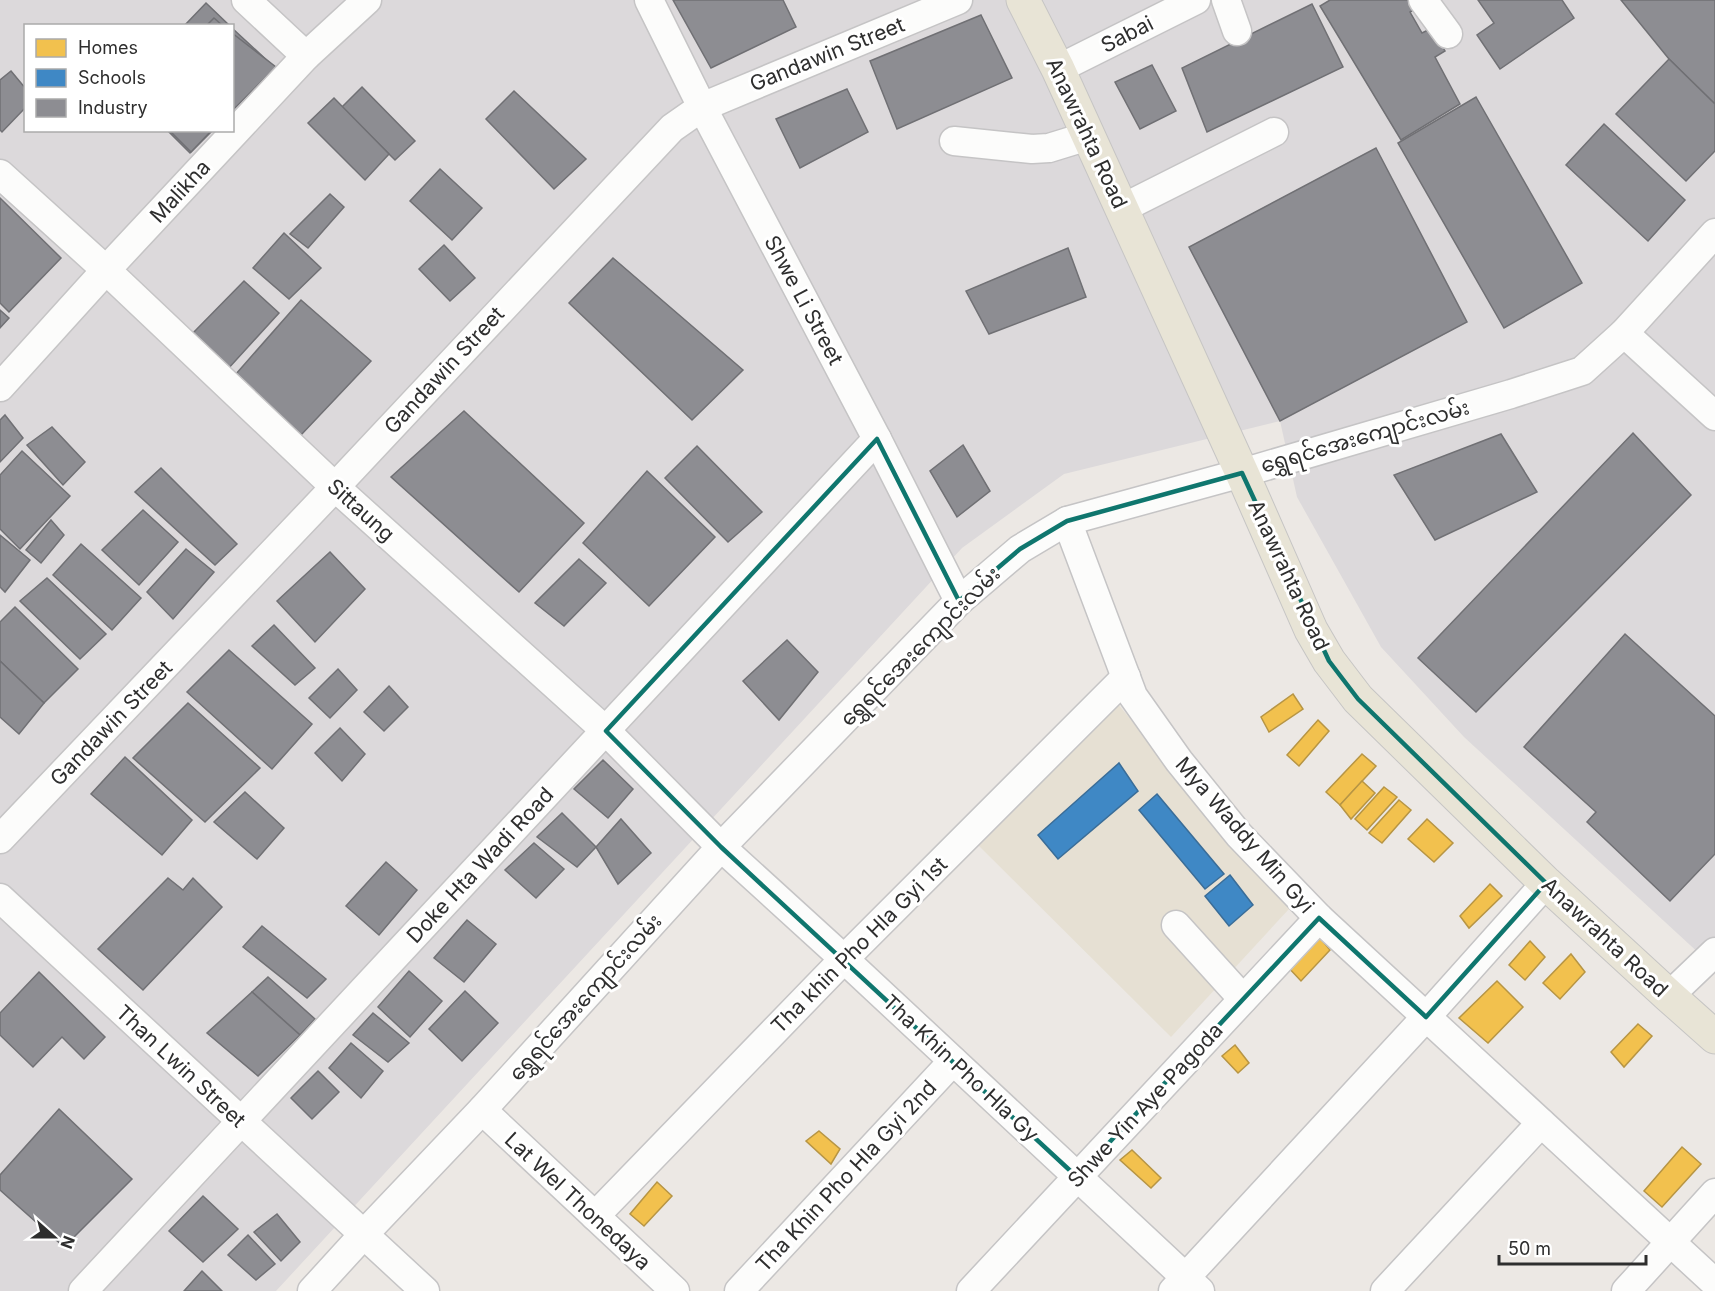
<svg xmlns="http://www.w3.org/2000/svg" width="1715" height="1291" viewBox="0 0 1715 1291" font-family="Inter,'Noto Sans Myanmar',sans-serif">
<style>
.industrial{fill:#dcd9db;fill-rule:evenodd}
.education{fill:#e6e0d3}
.homes{fill:#f2c14e;stroke:#b79544;stroke-width:1.5}
.schools{fill:#3f88c5;stroke:#3a6d98;stroke-width:1.5}
.industry{fill:#8d8d92;stroke:#707074;stroke-width:1.5}
.lines{fill:none;stroke-linecap:round;stroke-linejoin:round}
.minor-casing{stroke:#c5c4c5;stroke-width:31}
.major-casing{stroke:#c6c5c4;stroke-width:35}
.minor{stroke:#fcfcfb;stroke-width:28}
.major{stroke:#e8e4d6;stroke-width:33}
.marked{fill:none;stroke:#0f766e;stroke-width:4.5;stroke-linejoin:round}
.labels{text-anchor:middle;dominant-baseline:central;stroke-width:6;stroke-linejoin:round;paint-order:stroke}
.street-label{font-size:21px;fill:#2e2e2e;stroke:#fff}
</style>
<rect width="100%" height="100%" fill="#ece8e4"/>
<path class="industrial" d="M0 0H1715V968L1464 737 1381 647 1297 497 1280 421 1064 474 962 548 276 1291H0ZM26 26H232V130H26Z"/>
<path class="education" d="M1117 703 1289 909 1171 1037 976 843Z"/>
<g class="homes">
<path d="M1293 694 1303 709 1269 732 1261 717Z"/>
<path d="M1318 720 1329 731 1299 766 1287 755Z"/>
<path d="M1362 754 1376 766 1340 805 1326 792Z"/>
<path d="M1362 781 1375 793 1351 819 1340 805Z"/>
<path d="M1384 787 1397 797 1367 830 1355 819Z"/>
<path d="M1399 800 1411 810 1382 843 1369 833Z"/>
<path d="M1427 819 1453 843 1434 862 1408 839Z"/>
<path d="M1490 884 1502 896 1469 928 1460 916Z"/>
<path d="M1317 934 1330 950 1301 981 1287 966Z"/>
<path d="M1530 941 1545 957 1525 980 1509 965Z"/>
<path d="M1571 954 1585 972 1560 999 1543 983Z"/>
<path d="M1497 981 1523 1007 1488 1043 1459 1018Z"/>
<path d="M1638 1024 1652 1036 1624 1067 1611 1052Z"/>
<path d="M1235 1045 1249 1063 1238 1073 1222 1056Z"/>
<path d="M819 1131 840 1149 831 1164 806 1141Z"/>
<path d="M1682 1147 1701 1164 1662 1207 1644 1191Z"/>
<path d="M1132 1150 1161 1178 1151 1188 1120 1160Z"/>
<path d="M657 1182 672 1196 644 1226 630 1214Z"/>
</g>
<g class="schools">
<path d="M1119 763 1138 791 1058 859 1038 835Z"/>
<path d="M1157 794 1224 874 1205 889 1139 810Z"/>
<path d="M1230 875 1253 905 1229 926 1205 896Z"/>
</g>
<g class="industry">
<path d="M673 0H783L796 27 711 68Z"/>
<path d="M1330 0H1413L1417 8 1410 12 1422 33 1432 28 1445 51 1435 57 1460 104 1401 140 1320 6Z"/>
<path d="M1478 0H1562L1574 18 1500 69 1477 35 1494 23Z"/>
<path d="M1621 0H1715V104L1669 59Z"/>
<path d="M206 3 230 26H184Z"/>
<path d="M1312 4 1343 67 1207 132 1182 68Z"/>
<path d="M981 15 1012 78 897 129 870 61Z"/>
<path d="M214 18 223 26H206Z"/>
<path d="M232 28 273 66 232 109Z"/>
<path d="M232 33 276 67 232 111Z"/>
<path d="M1669 59 1715 104V151L1686 181 1616 114Z"/>
<path d="M1152 65 1176 111 1140 129 1115 82Z"/>
<path d="M11 71 26 89V107L2 132 0 130V80Z"/>
<path d="M362 87 415 141 395 160 342 107Z"/>
<path d="M847 89 868 132 800 168 776 119Z"/>
<path d="M514 91 586 159 554 189 486 119Z"/>
<path d="M1476 97 1582 283 1504 328 1398 143Z"/>
<path d="M334 98 389 154 365 180 308 123Z"/>
<path d="M1604 124 1685 200 1648 241 1566 165Z"/>
<path d="M167 130H213L190 153Z"/>
<path d="M169 130H212L191 152Z"/>
<path d="M1376 148 1467 322 1280 421 1189 247Z"/>
<path d="M440 169 482 208 452 240 410 201Z"/>
<path d="M330 194 344 207 308 248 290 234Z"/>
<path d="M0 198 61 258 9 312 0 303Z"/>
<path d="M284 233 321 268 289 299 253 268Z"/>
<path d="M444 245 475 278 450 301 419 269Z"/>
<path d="M1068 248 1086 297 989 334 966 291Z"/>
<path d="M613 258 743 370 692 420 569 303Z"/>
<path d="M244 281 279 313 227 370 192 334Z"/>
<path d="M301 300 371 361 301 435 236 374Z"/>
<path d="M0 310 9 318 0 328Z"/>
<path d="M464 411 584 523 519 592 391 477Z"/>
<path d="M5 415 23 438 0 462V420Z"/>
<path d="M52 427 85 462 63 485 27 445Z"/>
<path d="M1633 433 1691 495 1476 712 1418 658Z"/>
<path d="M1501 434 1537 492 1435 540 1394 475Z"/>
<path d="M963 445 990 491 957 517 930 471Z"/>
<path d="M697 446 762 512 728 542 665 478Z"/>
<path d="M22 451 70 496 20 549 0 529V475Z"/>
<path d="M161 468 237 544 215 565 135 492Z"/>
<path d="M647 471 715 537 649 606 583 543Z"/>
<path d="M143 510 178 542 139 585 102 550Z"/>
<path d="M51 520 64 535 41 563 26 550Z"/>
<path d="M0 535 30 560 5 592 0 587Z"/>
<path d="M81 544 141 598 112 630 53 575Z"/>
<path d="M186 549 214 572 173 619 147 592Z"/>
<path d="M330 552 365 589 315 642 277 601Z"/>
<path d="M579 559 606 583 564 626 535 603Z"/>
<path d="M47 578 106 634 80 659 20 601Z"/>
<path d="M15 607 78 669 44 703 0 661V622Z"/>
<path d="M274 625 315 668 295 685 252 646Z"/>
<path d="M1625 634 1715 716V854L1670 901 1587 822 1596 812 1524 747Z"/>
<path d="M787 640 818 672 779 720 743 681Z"/>
<path d="M229 650 312 724 272 769 187 692Z"/>
<path d="M0 661 44 703 19 734 0 717Z"/>
<path d="M338 669 357 690 330 718 309 698Z"/>
<path d="M389 686 408 707 384 731 364 712Z"/>
<path d="M188 703 260 768 205 822 133 758Z"/>
<path d="M340 728 365 754 342 781 315 753Z"/>
<path d="M125 757 192 820 162 855 91 794Z"/>
<path d="M603 760 633 789 608 818 574 789Z"/>
<path d="M245 792 284 828 257 859 214 822Z"/>
<path d="M562 813 596 847 577 867 537 837Z"/>
<path d="M621 819 651 853 618 884 596 847Z"/>
<path d="M534 843 564 869 536 898 505 870Z"/>
<path d="M386 862 417 890 379 935 346 906Z"/>
<path d="M168 878 183 890 193 878 222 907 143 990 98 949Z"/>
<path d="M467 920 496 944 464 982 434 958Z"/>
<path d="M262 926 326 979 307 998 243 947Z"/>
<path d="M409 971 442 1001 410 1037 378 1007Z"/>
<path d="M39 972 105 1037 84 1059 62 1037 33 1067 0 1035V1013Z"/>
<path d="M268 977 315 1019 300 1035 252 992Z"/>
<path d="M465 991 498 1023 462 1061 429 1029Z"/>
<path d="M252 992 300 1035 258 1076 207 1033Z"/>
<path d="M373 1013 409 1043 388 1062 353 1035Z"/>
<path d="M351 1043 383 1071 361 1098 329 1068Z"/>
<path d="M318 1071 339 1092 312 1119 291 1098Z"/>
<path d="M59 1109 132 1179 64 1247 0 1190V1175Z"/>
<path d="M203 1196 238 1229 203 1262 169 1231Z"/>
<path d="M277 1214 300 1242 281 1261 254 1232Z"/>
<path d="M248 1235 275 1264 256 1280 228 1255Z"/>
<path d="M202 1271 222 1291H184Z"/>
</g>
<g class="lines">
<g class="minor-casing">
<g id="minor">
<path d="M246 0 306 56"/>
<path d="M649 0 702 107 877 439 959 601"/>
<path d="M1226 0 1237 31"/>
<path d="M1423 0 1448 34"/>
<path d="M1058 69 1196 0"/>
<path d="M954 141 1032 149 1049 148 1088 136"/>
<path d="M0 174 106 270 335 487 606 731 721 847 844 959 1200 1291"/>
<path d="M1121 209 1274 132"/>
<path d="M1624 333 1715 416"/>
<path d="M0 387 106 270 306 56 367 0"/>
<path d="M1067 521 1133 696 1179 761 1239 835 1319 918 1715 1283"/>
<path d="M0 839 335 487 672 128 702 107 958 0"/>
<path d="M0 898 425 1291"/>
<path d="M1176 925 1243 999"/>
<path d="M1669 996 1715 952"/>
<path d="M482 1110 675 1291"/>
<path d="M595 1216 844 959 1126 677"/>
<path d="M83 1291 877 439"/>
<path d="M312 1291 364 1234 482 1110 721 847 959 601 1020 549 1067 521 1242 473 1511 394 1582 371 1624 333 1715 233"/>
<path d="M739 1291 953 1061"/>
<path d="M971 1291 1319 918"/>
<path d="M1173 1291 1426 1017 1546 883"/>
<path d="M1385 1291 1541 1123"/>
<path d="M1626 1291 1715 1193"/>
</g>
</g>
<g class="major-casing">
<path id="major" d="M1023 0 1058 69 1242 473 1311 630 1329 661 1358 699 1546 883 1669 996 1715 1037"/>
</g>
<use href="#minor" class="minor"/>
<use href="#major" class="major"/>
</g>
<path class="marked" d="M877 439 959 601 1020 549 1067 521 1242 473 1329 661 1358 699 1546 883 1426 1017 1319 918 1077 1177 721 847 606 731Z"/>
<g class="labels">
<g class="street-label">
<text transform="translate(1127 34) rotate(-27)">Sabai</text>
<text transform="translate(827 54) rotate(-22)">Gandawin Street</text>
<text transform="translate(1087 133) rotate(65)">Anawrahta Road</text>
<text transform="translate(180 191) rotate(-47)">Malikha</text>
<text transform="translate(804 300) rotate(62)">Shwe Li Street</text>
<text transform="translate(444 370) rotate(-47)">Gandawin Street</text>
<text transform="translate(1365 436) rotate(-16)">ရွှေရင်အေးကျောင်းလမ်း</text>
<text transform="translate(361 510) rotate(42)">Sittaung</text>
<text transform="translate(1289 575) rotate(65)">Anawrahta Road</text>
<text transform="translate(920 646) rotate(-45)">ရွှေရင်အေးကျောင်းလမ်း</text>
<text transform="translate(111 723) rotate(-46)">Gandawin Street</text>
<text transform="translate(1245 835) rotate(49)">Mya Waddy Min Gyi</text>
<text transform="translate(480 865) rotate(-47)">Doke Hta Wadi Road</text>
<text transform="translate(1605 937) rotate(43)">Anawrahta Road</text>
<text transform="translate(859 945) rotate(-45)">Tha khin Pho Hla Gyi 1st</text>
<text transform="translate(585 997) rotate(-48)">ရွှေရင်အေးကျောင်းလမ်း</text>
<text transform="translate(181 1066) rotate(43)">Than Lwin Street</text>
<text transform="translate(961 1068) rotate(43)">Tha Khin Pho Hla Gy</text>
<text transform="translate(1145 1105) rotate(-47)">Shwe Yin Aye Pagoda</text>
<text transform="translate(846 1176) rotate(-47)">Tha Khin Pho Hla Gyi 2nd</text>
<text transform="translate(578 1201) rotate(43)">Lat Wel Thonedaya</text>
</g>
</g>
<rect x="24" y="24" width="210" height="108" fill="#ffffff" stroke="#ababab" stroke-width="1.5"/>
<rect x="36" y="39" width="30" height="18" fill="#f2c14e" stroke="#ababab" stroke-width="1.5"/>
<text x="78" y="54" font-size="18" fill="#2e2e2e">Homes</text>
<rect x="36" y="69" width="30" height="18" fill="#3f88c5" stroke="#ababab" stroke-width="1.5"/>
<text x="78" y="84" font-size="18" fill="#2e2e2e">Schools</text>
<rect x="36" y="99" width="30" height="18" fill="#8d8d92" stroke="#ababab" stroke-width="1.5"/>
<text x="78" y="114" font-size="18" fill="#2e2e2e">Industry</text>
<g transform="translate(54 1237) rotate(111)" stroke="#ffffff" stroke-width="4.5" paint-order="stroke">
<path d="M0-4.5L10 22L0 15L-10 22Z" fill="#2e2e2e"/>
<text y="-9" font-size="16" font-weight="bold" text-anchor="middle" fill="#2e2e2e">N</text>
</g>
<path d="M1499 1255v9h147v-9" fill="none" stroke="#2e2e2e" stroke-width="3"/>
<text x="1508" y="1255" font-size="18" fill="#2e2e2e" stroke="#ffffff" stroke-width="4.5" paint-order="stroke">50 m</text>
</svg>
